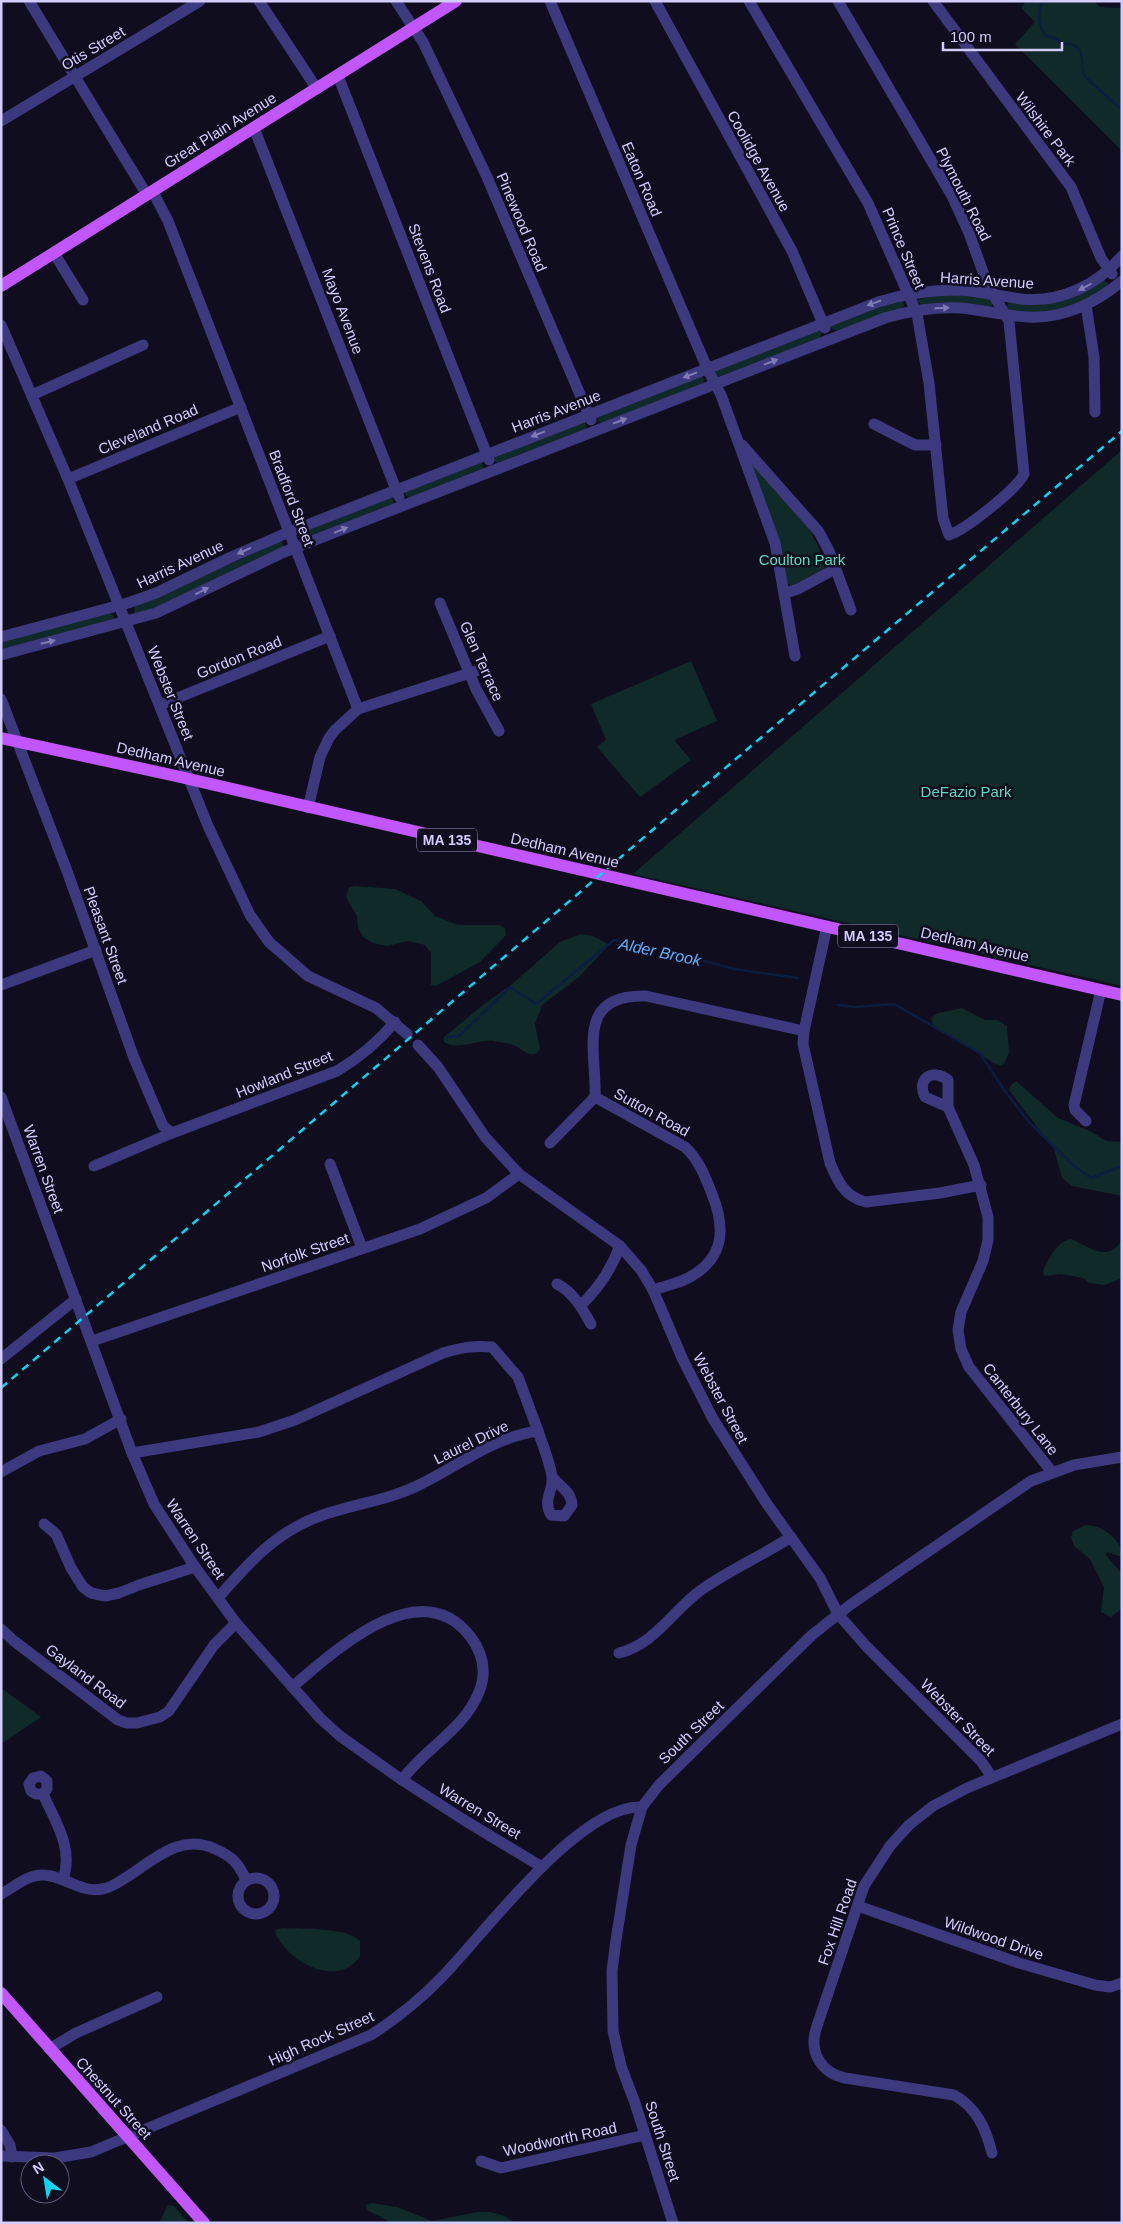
<svg xmlns="http://www.w3.org/2000/svg" width="1123" height="2224" viewBox="0 0 1123 2224" font-family="Arial,sans-serif">
<style>
.green{fill:#102929}
.lines{fill:none;stroke-linecap:round;stroke-linejoin:round}
.stream{stroke:#0c1e3f;stroke-width:2.5}
.minor{stroke:#3d397e;stroke-width:11}
.major{stroke:#c056fc;stroke-width:12}
.rail{stroke:#05d6f2;stroke-width:2.5;stroke-dasharray:8 6;stroke-linecap:butt}
.oneway{fill:#807bb8}
.labels{text-anchor:middle;dominant-baseline:central;stroke-width:5;stroke-linejoin:round;paint-order:stroke}
.shield{fill:#100d1f;stroke:#9893bb;stroke-width:1}
.shield-label{font-size:14px;font-weight:bold;fill:#d3ccfe}
.street-label{font-size:15px;fill:#d3ccfe;stroke:#100d1f}
.park-label{font-size:15px;fill:#5adcbe;stroke:#100d1f}
.water-label{font-size:16px;font-style:italic;fill:#5daffc;stroke:#100d1f}
</style>
<rect width="100%" height="100%" fill="#100d1f"/>
<g class="green">
<path d="M1026 1H1094L1100 7 1122 8V151L1015 44 1035 22 1021 8Z"/>
<path d="M1104 280 1108 283V286C1102 290 1095 296 1089 300 1071 309 1023 320 1006 308L1009 302Z"/>
<path d="M942 294 991 298 993 304 990 308 922 305 916 300Z"/>
<path d="M903 301 904 306 900 309 838 331 830 328V326L862 312Z"/>
<path d="M819 329 822 332 820 338 718 377 714 370Z"/>
<path d="M701 376 704 379 703 383 602 423 597 421 598 416Z"/>
<path d="M584 422 586 425V429L497 463 494 460V458Z"/>
<path d="M1122 450V986L633 874Z"/>
<path d="M479 462 482 463 483 469 409 498 405 495V492Z"/>
<path d="M755 465C782 495 817 527 825 568L792 586 787 583 750 466Z"/>
<path d="M391 497 394 503 302 539 299 538V534Z"/>
<path d="M281 541 284 547 161 607 135 613 134 612 135 606Z"/>
<path d="M110 613 114 616 113 620 1 652V641Z"/>
<path d="M691 661 717 721 674 740 691 760 640 797 597 747 606 740 591 704Z"/>
<path d="M356 886 395 889 421 901 435 916 458 925H499L505 928 506 935 480 962 436 986 431 985V953L425 945 408 941 387 946 373 943 363 937 358 927 357 916 346 897 349 887Z"/>
<path d="M581 934 593 936 606 943 607 947 579 977 542 1005 535 1024 540 1049 537 1053C527 1058 522 1048 513 1045 507 1043 500 1042 494 1041 479 1039 457 1051 444 1042V1037L454 1029 484 1004 511 985 560 942Z"/>
<path d="M962 1008 985 1020H998L1007 1026 1009 1053 1004 1064 1001 1066 992 1062 933 1025 931 1018 938 1013Z"/>
<path d="M1016 1081 1058 1118 1090 1131 1106 1141 1122 1142V1196L1072 1186 1062 1178 1054 1149 1009 1090 1011 1085Z"/>
<path d="M1071 1239C1089 1246 1107 1264 1122 1240V1278L1105 1285 1089 1283 1083 1278 1061 1274 1044 1276 1043 1271C1049 1259 1056 1242 1071 1239Z"/>
<path d="M1086 1525C1102 1525 1122 1539 1122 1557L1107 1552 1106 1555 1122 1574V1608L1111 1617 1101 1612 1104 1587 1090 1559 1074 1546 1071 1537 1073 1531Z"/>
<path d="M1 1688 41 1717 1 1744Z"/>
<path d="M283 1928C301 1929 348 1927 360 1941V1956C338 1990 286 1961 275 1932L277 1929Z"/>
<path d="M372 2203 397 2207 432 2221 477 2212H490L502 2215 516 2223H392L367 2210 366 2205Z"/>
<path d="M168 2205 174 2206 189 2223H159Z"/>
</g>
<g class="lines">
<g class="stream">
<path d="M1043 1C1037 13 1038 25 1045 35L1058 40 1061 44C1064 44 1069 43 1073 45 1086 49 1080 68 1085 77L1122 110"/>
<path d="M838 1005 855 1007 894 1004 980 1053 1004 1090 1029 1122 1074 1166 1091 1178 1122 1166"/>
<path d="M447 1037 459 1036 510 987 536 1004 614 940 657 948 734 969 798 978"/>
</g>
<g class="minor">
<path d="M29 1 147 195"/>
<path d="M259 1 317 89"/>
<path d="M396 1 423 42 487 177 591 420"/>
<path d="M550 1 707 368 721 395 775 543 795 656"/>
<path d="M655 1 792 251 825 328"/>
<path d="M749 1 868 203 917 314 929 383 943 518 949 535C965 530 1017 489 1024 474L1009 321 988 286 969 233 952 196 838 1"/>
<path d="M933 1 1071 187 1101 258 1112 274"/>
<path d="M338 76 489 460"/>
<path d="M1 121 200 1"/>
<path d="M254 128 399 497"/>
<path d="M153 192 168 221 358 709"/>
<path d="M54 253 83 300"/>
<path d="M1086 305 1094 357 1095 412"/>
<path d="M1 325 68 479 208 826 250 915 269 942 308 976 376 1008 407 1034"/>
<path d="M32 395 143 345"/>
<path d="M874 424 915 445H936"/>
<path d="M742 445 819 532 829 551 851 610"/>
<path d="M68 479 241 407"/>
<path d="M785 593 798 589 835 569"/>
<path d="M440 603 476 689 499 731"/>
<path d="M1 637 128 603 156 593 229 558 289 532 878 302C904 294 930 290 957 290 979 291 1000 296 1021 299 1061 303 1097 285 1122 256"/>
<path d="M1 655 156 613 284 552 885 318C909 311 935 307 960 308 983 310 1005 316 1028 317 1063 319 1096 303 1122 281"/>
<path d="M1 699 67 871 134 1058 163 1126 172 1133"/>
<path d="M160 705 330 636"/>
<path d="M308 808 320 757 329 738 335 730 358 709 476 671"/>
<path d="M827 926 804 1031 803 1044 830 1163C838 1182 845 1197 866 1202L940 1193 981 1185"/>
<path d="M1 985 96 950"/>
<path d="M418 1045 438 1067 485 1137 519 1174 620 1246 641 1270 653 1290 683 1360 713 1419 767 1504 820 1578 838 1614 866 1646 981 1761 992 1777"/>
<path d="M1 1097 132 1453 154 1504 195 1567 236 1623 320 1718 340 1736 402 1780 464 1820 542 1867"/>
<path d="M948 1107 925 1097C916 1078 933 1068 948 1080V1107L974 1165 988 1217V1240L983 1261 961 1312 958 1330 961 1349 969 1367 1052 1472"/>
<path d="M1086 1121 1075 1110 1074 1105 1101 990"/>
<path d="M550 1143 595 1097"/>
<path d="M330 1164 362 1248"/>
<path d="M94 1166 172 1133 337 1071C359 1058 378 1042 395 1022"/>
<path d="M557 1284C573 1292 582 1308 591 1324"/>
<path d="M653 1290C664 1286 676 1284 686 1279 725 1260 726 1229 712 1194 705 1176 699 1160 685 1147L595 1097C597 1052 574 994 646 996L804 1031"/>
<path d="M581 1305C599 1288 611 1270 620 1246"/>
<path d="M92 1341 420 1229 486 1198 519 1174"/>
<path d="M1 1359 76 1299"/>
<path d="M538 1431C543 1446 550 1462 552 1477 554 1491 542 1498 551 1515L564 1516 572 1505C571 1491 561 1488 553 1478"/>
<path d="M132 1453 259 1432 295 1420 443 1353C460 1348 474 1345 492 1347L518 1377 538 1431C494 1437 460 1465 421 1484 390 1500 353 1504 320 1516 276 1532 248 1563 218 1598"/>
<path d="M1 1472 39 1451 85 1439 121 1419"/>
<path d="M44 1524 56 1534 71 1568 83 1587 91 1593 105 1596 119 1593 139 1585 195 1567"/>
<path d="M1 1629 14 1641 118 1720 127 1723H137L160 1717 169 1711 214 1645 236 1623"/>
<path d="M619 1653C656 1644 674 1608 704 1588 732 1569 763 1555 791 1537"/>
<path d="M292 1687C334 1652 419 1571 470 1636 483 1653 487 1672 479 1692 464 1730 425 1748 402 1780"/>
<path d="M43 1794 47 1789V1781L41 1776 33 1778 29 1784 31 1791 36 1794H43C55 1821 74 1848 63 1879"/>
<circle cx="256" cy="1896" r="18"/>
<path d="M1 1894C11 1889 21 1880 31 1877 57 1868 77 1894 102 1889 109 1888 116 1884 122 1880 152 1862 179 1832 215 1849 232 1856 239 1864 246 1880"/>
<path d="M858 1906 1019 1963 1095 1985 1110 1987 1122 1983"/>
<path d="M49 2049 76 2033 157 1997"/>
<path d="M1 2130 10 2145 12 2157"/>
<path d="M992 2153C986 2129 977 2108 954 2095L845 2078C821 2073 809 2052 816 2029L864 1886 890 1846 909 1825 933 1806 967 1788 1122 1724"/>
<path d="M1 2156 55 2158 91 2152 371 2035C397 2018 421 1999 442 1977 484 1934 580 1803 642 1807"/>
<path d="M481 2161 501 2168 645 2135"/>
<path d="M673 2223 635 2103 621 2066 613 2031 612 1971 616 1940 631 1845 642 1807 659 1785 725 1720 812 1635 850 1605 1031 1481 1074 1465 1122 1457"/>
</g>
<g class="major">
<path d="M1 286 456 1"/>
<path d="M1 738 176 776 1122 995"/>
<path d="M1 1993 204 2223"/>
</g>
<path class="rail" d="M1 1388 684 803 1122 431"/>
</g>
<defs><path id="oneway-solid" d="M-6-.8H1V-3.2L6.5 0L1 3.2V.8H-6Z" transform="scale(1.25)"/></defs>
<g class="oneway">
<use href="#oneway-solid" transform="translate(1085 287) rotate(152)"/>
<use href="#oneway-solid" transform="translate(874 303) rotate(161)"/>
<use href="#oneway-solid" transform="translate(942 308) rotate(-2)"/>
<use href="#oneway-solid" transform="translate(771 362) rotate(-21)"/>
<use href="#oneway-solid" transform="translate(690 375) rotate(159)"/>
<use href="#oneway-solid" transform="translate(620 421) rotate(-21)"/>
<use href="#oneway-solid" transform="translate(538 434) rotate(159)"/>
<use href="#oneway-solid" transform="translate(341 530) rotate(-22)"/>
<use href="#oneway-solid" transform="translate(244 551) rotate(156)"/>
<use href="#oneway-solid" transform="translate(202 591) rotate(-27)"/>
<use href="#oneway-solid" transform="translate(48 642) rotate(-14)"/>
</g>
<g class="labels">
<g class="shield">
<rect x="417" y="828.5" width="60" height="23" rx="4"/>
<rect x="838" y="924.5" width="60" height="23" rx="4"/>
</g>
<g class="shield-label">
<text x="447" y="840">MA 135</text>
<text x="868" y="936">MA 135</text>
</g>
<g class="street-label">
<text transform="translate(93 48) rotate(-31)">Otis Street</text>
<text transform="translate(1046 129) rotate(53)">Wilshire Park</text>
<text transform="translate(220 130) rotate(-32)">Great Plain Avenue</text>
<text transform="translate(759 161) rotate(61)">Coolidge Avenue</text>
<text transform="translate(642 179) rotate(67)">Eaton Road</text>
<text transform="translate(964 194) rotate(63)">Plymouth Road</text>
<text transform="translate(522 222) rotate(67)">Pinewood Road</text>
<text transform="translate(904 248) rotate(67)">Prince Street</text>
<text transform="translate(430 268) rotate(69)">Stevens Road</text>
<text transform="translate(987 280) rotate(4)">Harris Avenue</text>
<text transform="translate(343 311) rotate(69)">Mayo Avenue</text>
<text transform="translate(556 411) rotate(-21)">Harris Avenue</text>
<text transform="translate(148 429) rotate(-23)">Cleveland Road</text>
<text transform="translate(292 498) rotate(69)">Bradford Street</text>
<text transform="translate(180 564) rotate(-25)">Harris Avenue</text>
<text transform="translate(239 657) rotate(-22)">Gordon Road</text>
<text transform="translate(482 661) rotate(66)">Glen Terrace</text>
<text transform="translate(171 693) rotate(68)">Webster Street</text>
<text transform="translate(171 759) rotate(13)">Dedham Avenue</text>
<text transform="translate(565 850) rotate(13)">Dedham Avenue</text>
<text transform="translate(106 935) rotate(70)">Pleasant Street</text>
<text transform="translate(975 944) rotate(13)">Dedham Avenue</text>
<text transform="translate(284 1074) rotate(-22)">Howland Street</text>
<text transform="translate(652 1112) rotate(29)">Sutton Road</text>
<text transform="translate(44 1169) rotate(70)">Warren Street</text>
<text transform="translate(305 1252) rotate(-19)">Norfolk Street</text>
<text transform="translate(721 1398) rotate(62)">Webster Street</text>
<text transform="translate(1021 1409) rotate(52)">Canterbury Lane</text>
<text transform="translate(471 1442) rotate(-26)">Laurel Drive</text>
<text transform="translate(196 1539) rotate(56)">Warren Street</text>
<text transform="translate(86 1676) rotate(37)">Gayland Road</text>
<text transform="translate(958 1717) rotate(46)">Webster Street</text>
<text transform="translate(691 1732) rotate(-44)">South Street</text>
<text transform="translate(480 1811) rotate(31)">Warren Street</text>
<text transform="translate(837 1922) rotate(-71)">Fox Hill Road</text>
<text transform="translate(994 1938) rotate(19)">Wildwood Drive</text>
<text transform="translate(321 2038) rotate(-24)">High Rock Street</text>
<text transform="translate(114 2098) rotate(48)">Chestnut Street</text>
<text transform="translate(560 2139) rotate(-12)">Woodworth Road</text>
<text transform="translate(663 2141) rotate(72)">South Street</text>
</g>
<g class="park-label">
<text x="802" y="559">Coulton Park</text>
<text x="966" y="791">DeFazio Park</text>
</g>
<g class="water-label">
<text transform="translate(660 952) rotate(12)">Alder Brook</text>
</g>
</g>
<rect width="1123" height="2224" fill="none" stroke="#d3ccfe" stroke-width="5"/>
<g transform="translate(45 2179) rotate(329)"><circle r="24" fill="#100d1f" stroke="#5e5978"/>
<path d="M0-4L9 19L0 12L-9 19Z" fill="#05d6f2"/>
<text y="-8" font-size="14" font-weight="bold" text-anchor="middle" fill="#d3ccfe">N</text>
</g>
<path d="M943 42v8h119v-8" fill="none" stroke="#d3ccfe" stroke-width="2.5"/>
<text x="950" y="42" font-size="15" fill="#d3ccfe" stroke="#100d1f" stroke-width="4" paint-order="stroke">100 m</text>
</svg>
